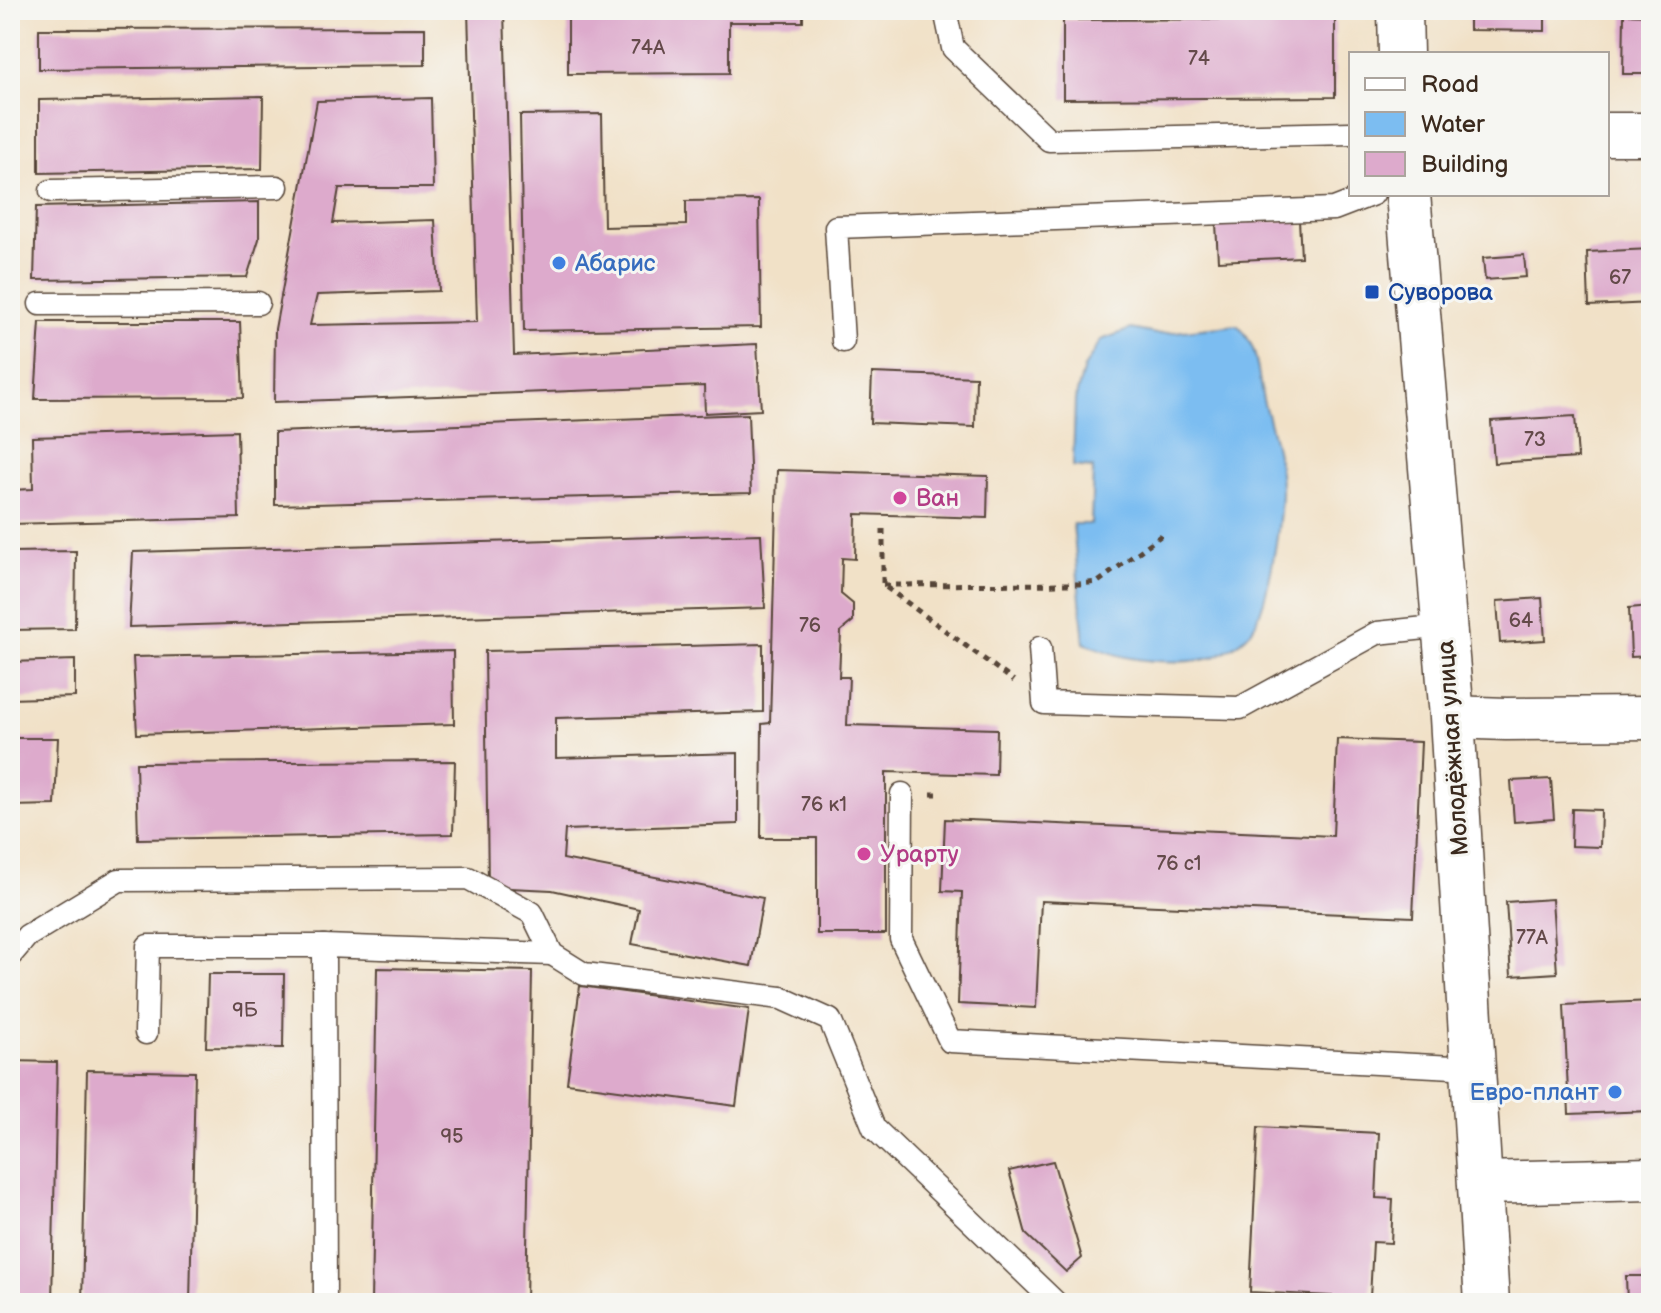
<svg xmlns="http://www.w3.org/2000/svg" width="1661" height="1313" viewBox="0 0 1661 1313" font-family="'Balsamiq Sans',sans-serif">
<style>
.water{fill:#7cbdf1;stroke:#5c7488;stroke-width:2}
.building{fill:#dac}
.lines{fill:none;stroke-linecap:round;stroke-linejoin:round}
.service-casing{stroke:#564537;stroke-width:25}
.minor-casing{stroke:#564537;stroke-width:45}
.tertiary-casing{stroke:#564537;stroke-width:47}
.path{stroke:#564537;stroke-width:5;stroke-dasharray:6 6;stroke-linecap:butt}
.service{stroke:#fff;stroke-width:22}
.minor{stroke:#fff;stroke-width:42}
.tertiary{stroke:#fff;stroke-width:44}
.shop-dot{fill:#3f7fe0;stroke:#f6f6f2;stroke-width:3}
.transit-dot{fill:#1a4fb4;stroke:#f6f6f2;stroke-width:3}
.hotel-dot{fill:#d1479c;stroke:#f6f6f2;stroke-width:3}
.labels{text-anchor:middle;dominant-baseline:central;stroke-width:6;stroke-linejoin:round;paint-order:stroke}
.number-label{font-size:20px;fill:#644a4a}
.shop-label{font-size:24px;fill:#366cbe;stroke:#f6f6f2;text-anchor:start}
.transit-label{font-size:24px;fill:#164399;stroke:#f6f6f2;text-anchor:start}
.hotel-label{font-size:24px;fill:#b23c85;stroke:#f6f6f2;text-anchor:start}
.street-label{font-size:24px;fill:#3b2a1e;stroke:#f6f6f2}
</style>
<rect width="100%" height="100%" fill="#f6f6f2"/>
<filter id="ink" filterUnits="userSpaceOnUse"><feTurbulence type="fractalNoise" baseFrequency=".0125" numOctaves="2"/><feDisplacementMap in="SourceGraphic" scale="16" xChannelSelector="R" yChannelSelector="G"/><feConvolveMatrix kernelMatrix="1 2 1 2 8 2 1 2 1" color-interpolation-filters="sRGB"/></filter>
<filter id="wash" filterUnits="userSpaceOnUse"><feTurbulence type="fractalNoise" baseFrequency=".006" numOctaves="4" result="noise"/><feDisplacementMap in="SourceGraphic" scale="32" xChannelSelector="R" yChannelSelector="G"/><feGaussianBlur stdDeviation="1.8" result="paint"/><feColorMatrix in="noise" values="0 0 0 0 0 0 0 0 0 0 0 0 0 0 0 0 0 1.4 0 .05"/><feComposite in="paint" operator="in"/></filter>
<g filter="url(#wash)">
<rect width="100%" height="100%" fill="#f1e1c7"/>
<path class="water" d="M1237 325C1261 348 1256 374 1264 404 1272 430 1282 466 1281 494 1280 524 1268 616 1247 636 1240 643 1225 652 1216 656 1198 664 1151 662 1131 658 1115 656 1099 648 1084 643L1073 524H1091L1093 468 1073 466 1075 400 1084 368 1101 340 1131 329 1156 334Z"/>
<g id="blocks">
<g class="building">
<path d="M468 10H504L514 355 757 344 761 410 705 413 704 386 274 402 275 329 317 101 431 98 433 188H339L333 223 435 220 439 291 317 295 310 325 477 322Z"/>
<path d="M568 10H803V22H729V73L568 74Z"/>
<path d="M1283 10H1335V97L1063 99V20L1283 19Z"/>
<path d="M1469 10H1545V31L1469 30Z"/>
<path d="M1624 14 1651 15V74H1623Z"/>
<path d="M425 28V65L39 69V29Z"/>
<path d="M263 96 262 169 39 173V100Z"/>
<path d="M602 114 604 227 686 225V201L759 200 761 327 524 331 520 115Z"/>
<path d="M259 202V239L247 277 34 280 36 207Z"/>
<path d="M1299 220 1301 257 1218 261 1216 223Z"/>
<path d="M1651 249V303L1589 306 1587 252Z"/>
<path d="M1524 255 1526 277 1485 280 1483 258Z"/>
<path d="M40 322H240L243 398 35 399Z"/>
<path d="M872 373 976 377 975 427 870 423Z"/>
<path d="M748 414 751 493 275 505V432Z"/>
<path d="M1575 416 1578 458 1494 463 1491 421Z"/>
<path d="M237 431 239 518 10 524V490L33 489 32 437Z"/>
<path d="M777 470 988 476 987 518 856 514 855 559 842 558 841 594 853 604V621L841 631 839 677H849L847 725 997 729 996 775 886 772V934H817V838H761L762 724 770 723Z"/>
<path d="M761 534 765 608 129 627 133 552Z"/>
<path d="M76 551 75 629 10 630V552Z"/>
<path d="M1542 598 1545 640 1500 643 1497 601Z"/>
<path d="M1651 606V656L1631 657 1629 608Z"/>
<path d="M763 644V712L556 718V758L738 753V824L565 830 563 859 763 898 751 966 632 944 639 909 552 890 488 887 485 651Z"/>
<path d="M453 651 454 724 137 734 133 657Z"/>
<path d="M75 660V697L10 699V662Z"/>
<path d="M10 738H58L55 805 10 806Z"/>
<path d="M1337 739 1421 742 1413 917 1041 901 1036 1008 958 1004 962 892 942 891 945 819 1333 836Z"/>
<path d="M455 761 453 834 138 839 136 763Z"/>
<path d="M1551 779 1554 819 1514 822 1511 781Z"/>
<path d="M1572 809 1601 810 1600 847 1571 846Z"/>
<path d="M1552 899 1557 973 1511 976 1506 902Z"/>
<path d="M377 968 532 971 526 1303H371Z"/>
<path d="M208 974H284L283 1048 206 1047Z"/>
<path d="M580 986 749 1009 736 1106 567 1083Z"/>
<path d="M1651 1001V1111L1569 1114 1564 1005Z"/>
<path d="M10 1061 57 1062 52 1303H10Z"/>
<path d="M87 1070 195 1072 190 1303H82Z"/>
<path d="M1258 1127 1379 1133 1376 1198 1393 1199 1391 1243 1373 1242 1370 1298 1250 1292Z"/>
<path d="M1053 1161 1082 1258 1066 1272 1026 1234 1009 1171Z"/>
<path d="M1626 1276H1651V1303H1627Z"/>
</g>
</g>
</g>
<g filter="url(#ink)">
<use href="#blocks" fill-opacity="0" stroke="#564537" stroke-width="2"/>
<g class="lines">
<g class="service-casing">
<g id="service">
<path d="M945 10 953 48 1049 140 1351 133"/>
<path d="M51 191 277 187"/>
<path d="M40 304 258 303"/>
<path d="M843 341 836 227 1334 209 1373 194"/>
<path d="M1040 648 1044 703 1240 708 1377 633 1445 626"/>
<path d="M902 794 901 939 950 1041 1473 1068"/>
<path d="M324 946 325 1303"/>
<path d="M10 956 27 936 119 880 468 878 532 913 552 954 584 974 781 998 830 1020 874 1128 1056 1303"/>
<path d="M146 1033 148 946H324L552 954"/>
</g>
</g>
<g class="minor-casing">
<g id="minor">
<path d="M1607 134H1651"/>
<path d="M1452 717 1506 719 1651 718"/>
<path d="M1481 1183 1651 1179"/>
</g>
</g>
<g class="tertiary-casing">
<g id="tertiary">
<path d="M1400 10 1401 54"/>
<path d="M1408 194 1452 717 1487 1303"/>
</g>
</g>
<g class="path">
<path d="M883 529V585L1014 681"/>
<path d="M883 585 1079 584 1098 582 1163 534"/>
<path d="M931 794H943"/>
</g>
<use href="#service" class="service"/>
<use href="#minor" class="minor"/>
<use href="#tertiary" class="tertiary"/>
</g>
</g>
<g class="shop-dot">
<circle cx="559" cy="263" r="8"/>
<circle cx="1615" cy="1092" r="8"/>
</g>
<rect class="transit-dot" x="1364" y="284" width="16" height="16" rx="4"/>
<g class="hotel-dot">
<circle cx="900" cy="498" r="8"/>
<circle cx="864" cy="854" r="8"/>
</g>
<g class="labels">
<g class="number-label">
<text x="648" y="48">74А</text>
<text x="1199" y="59">74</text>
<text x="1620" y="278">67</text>
<text x="1535" y="440">73</text>
<text x="1521" y="621">64</text>
<text x="810" y="626">76</text>
<text x="824" y="805">76 к1</text>
<text x="1179" y="864">76 с1</text>
<text x="1532" y="938">77А</text>
<text x="245" y="1011">9Б</text>
<text x="452" y="1137">95</text>
</g>
<g class="shop-label">
<text x="575" y="263">Абарис</text>
<text x="1599" y="1092" text-anchor="end">Евро-плант</text>
</g>
<g class="transit-label">
<text x="1388" y="292">Суворова</text>
</g>
<g class="hotel-label">
<text x="916" y="498">Ван</text>
<text x="880" y="854">Урарту</text>
</g>
<g class="street-label">
<text transform="translate(1453 748) rotate(-94)">Молодёжная улица</text>
</g>
</g>
<rect width="1661" height="1313" fill="none" stroke="#f6f6f2" stroke-width="40"/>
<rect x="1349" y="52" width="260" height="144" fill="#f6f6f2" stroke="#aba49d" stroke-width="2"/>
<rect x="1365" y="78" width="40" height="12" fill="#ffffff" stroke="#aba49d" stroke-width="2"/>
<text x="1421" y="92" font-size="24" fill="#3b2a1e">Road</text>
<rect x="1365" y="112" width="40" height="24" fill="#7cbdf1" stroke="#aba49d" stroke-width="2"/>
<text x="1421" y="132" font-size="24" fill="#3b2a1e">Water</text>
<rect x="1365" y="152" width="40" height="24" fill="#ddaacc" stroke="#aba49d" stroke-width="2"/>
<text x="1421" y="172" font-size="24" fill="#3b2a1e">Building</text>
</svg>
